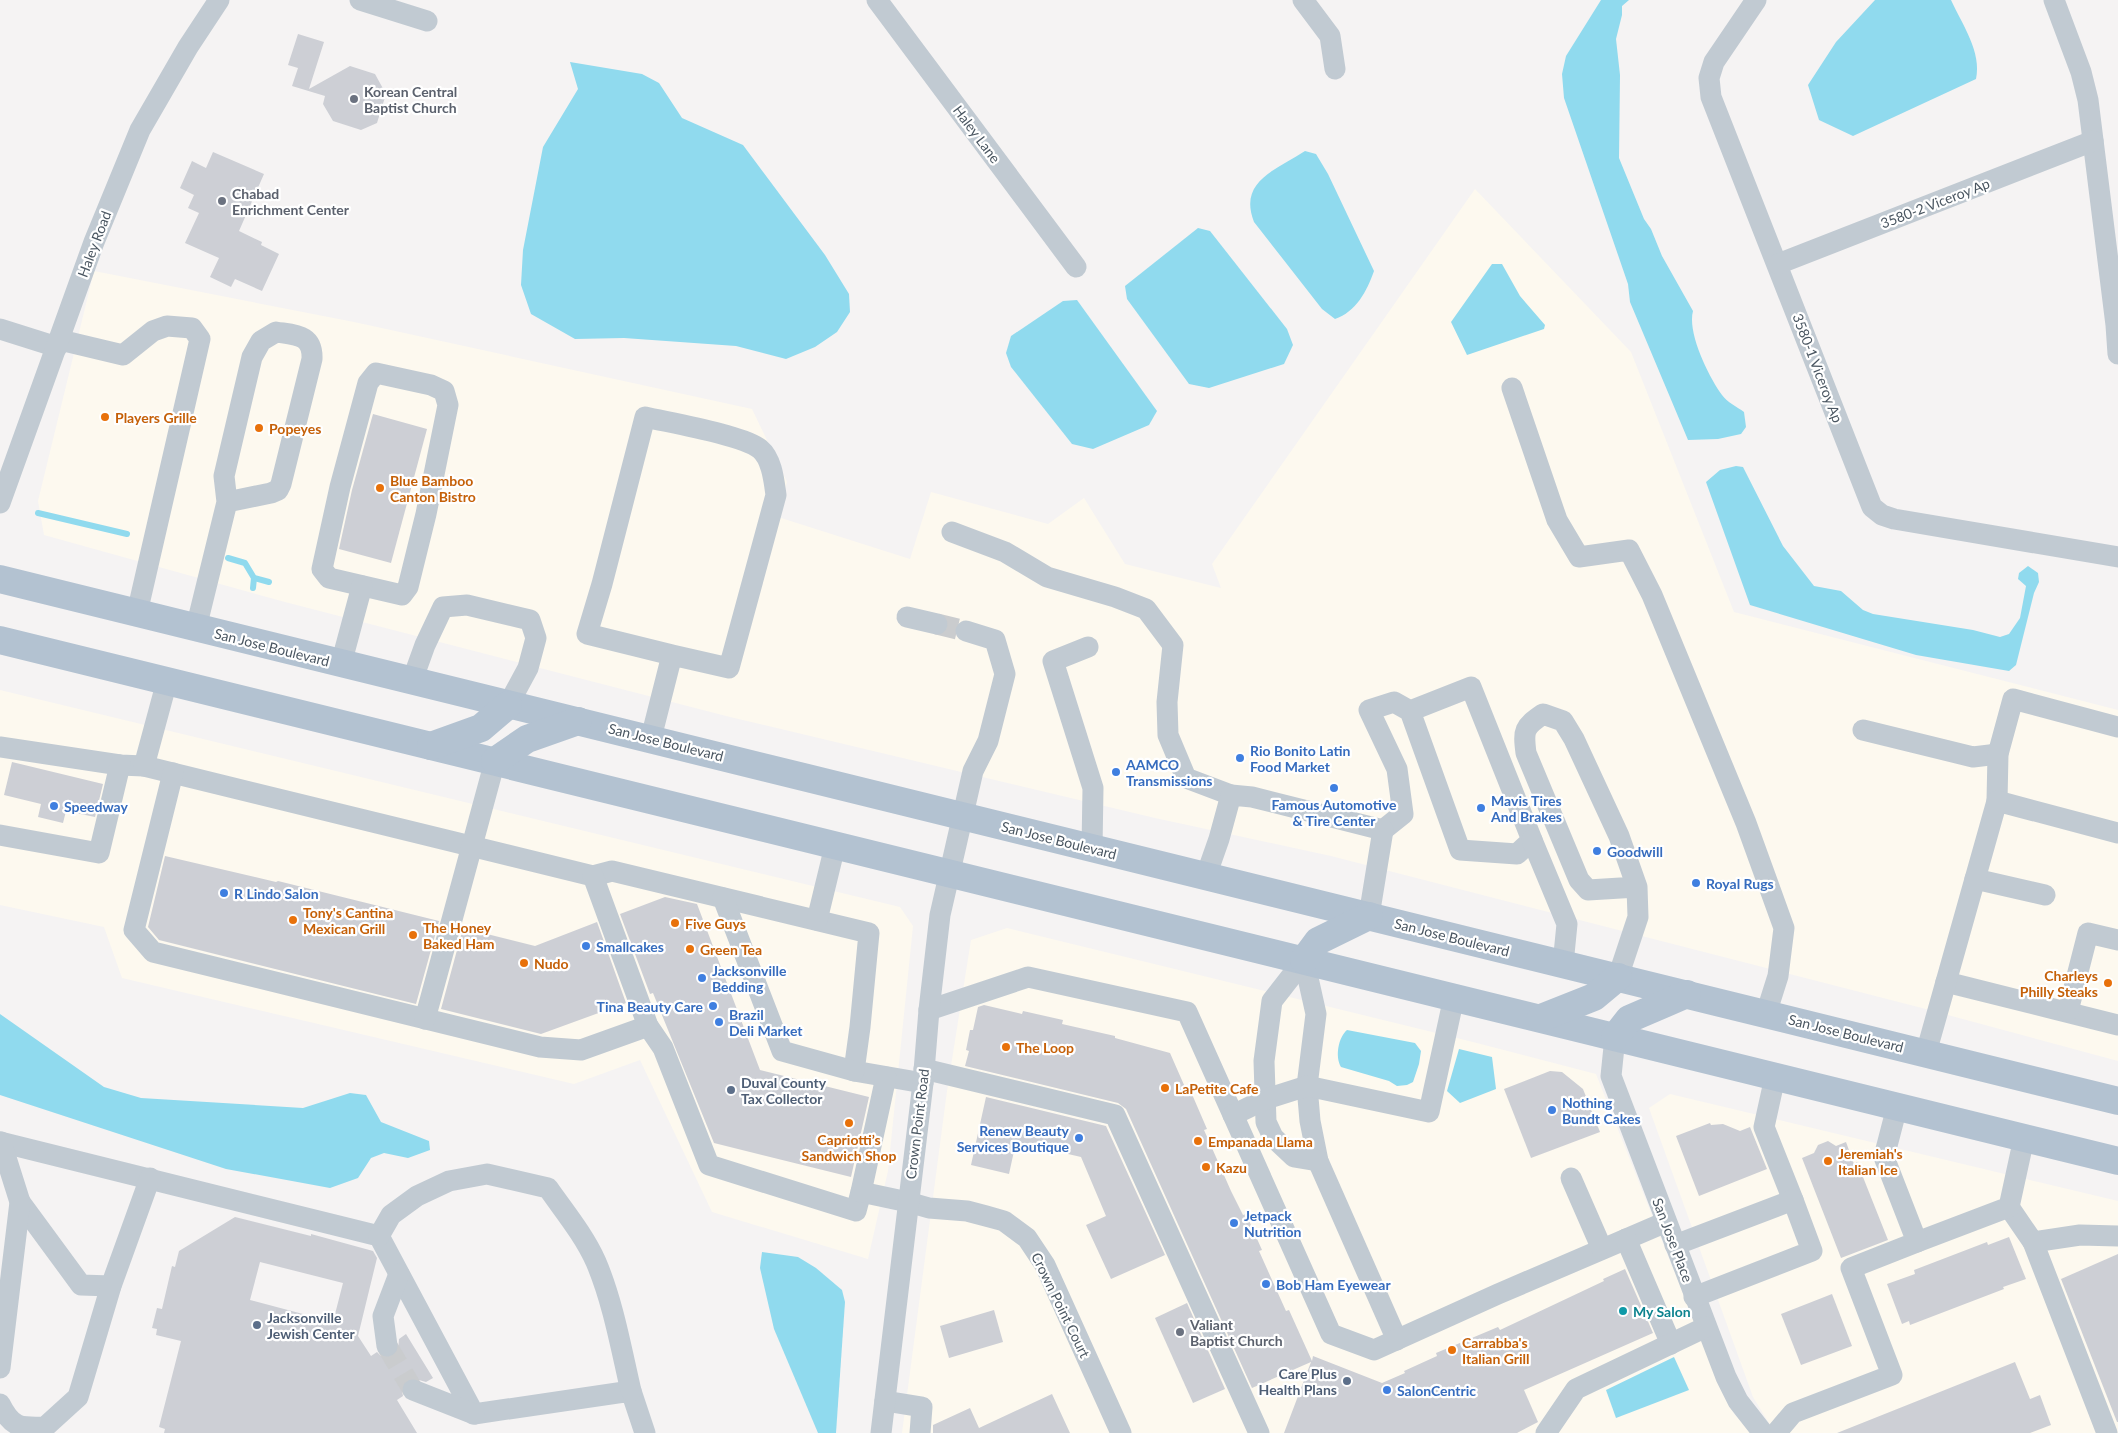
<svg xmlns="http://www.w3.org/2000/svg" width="2118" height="1433" viewBox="0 0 2118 1433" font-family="Lato,sans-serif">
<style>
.commercial{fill:#fdf9ef}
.water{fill:#90daee}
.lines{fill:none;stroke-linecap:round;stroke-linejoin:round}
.stream{stroke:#90daee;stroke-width:6}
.building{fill:#cdcfd5;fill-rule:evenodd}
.minor-tunnel{stroke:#caccce;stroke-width:21;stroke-dasharray:21 11;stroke-linecap:butt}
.minor{stroke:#c1cad2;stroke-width:21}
.major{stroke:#b3c2d1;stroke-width:28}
.worship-dot{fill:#6b7280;stroke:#fff;stroke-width:2}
.food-dot{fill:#e8710a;stroke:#fff;stroke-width:2}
.shop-dot{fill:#3f7fe0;stroke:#fff;stroke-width:2}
.service-dot{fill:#5c6f8a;stroke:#fff;stroke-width:2}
.culture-dot{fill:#0f9aa8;stroke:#fff;stroke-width:2}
.labels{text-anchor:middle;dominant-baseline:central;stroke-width:4.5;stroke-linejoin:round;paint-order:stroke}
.worship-label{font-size:14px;font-weight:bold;fill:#5b616d;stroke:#fff;text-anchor:start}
.street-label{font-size:14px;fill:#4a5661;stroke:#fff}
.food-label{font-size:14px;font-weight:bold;fill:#c56008;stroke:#fff;text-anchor:start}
.shop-label{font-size:14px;font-weight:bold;fill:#366cbe;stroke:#fff;text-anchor:start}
.service-label{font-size:14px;font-weight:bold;fill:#4e5e75;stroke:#fff;text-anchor:start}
.culture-label{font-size:14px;font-weight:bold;fill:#0d838f;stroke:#fff;text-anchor:start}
</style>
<rect width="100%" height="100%" fill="#f5f3f3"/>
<g class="commercial">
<path d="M1475 189 1631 352 1734 612 2118 710V1061L1922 1008 1331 856 1155 818 730 717 285 602 44 535 38 501 94 271 354 322 752 409 787 482 778 517 910 559 931 492 1048 524 1084 498 1125 564 1221 588 1212 564Z"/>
<path d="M0 690 900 907 913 926 888 1171 868 1259 712 1212 640 1060 574 1084 122 978 104 927 0 905Z"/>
<path d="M1007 928 1469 1041 1596 1074 1722 1392 1734 1414 1752 1433H902L947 1091 971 940Z"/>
<path d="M1670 1094 2118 1201V1433H1775L1753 1397 1649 1108Z"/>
</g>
<g class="water">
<path d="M1601 0H1629L1622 6V15L1616 39 1620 75 1619 158 1644 219 1651 229 1662 256 1693 311C1687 333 1709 377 1722 395 1727 402 1737 407 1744 412L1746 427 1741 434 1718 439 1688 440 1630 302 1628 284 1564 98 1562 74 1566 56Z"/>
<path d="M1875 0H1951C1962 24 1982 52 1976 79L1853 136 1819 120 1808 85 1836 42Z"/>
<path d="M570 62 642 74 659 83 682 118 743 145 825 255 849 294 850 312 837 332 815 347 786 359 736 346 624 338 575 339 531 314 521 285 523 250 543 147 578 89Z"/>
<path d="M1305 151 1316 154 1328 174 1374 271C1367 291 1356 312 1335 319L1322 309 1254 222C1238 181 1276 170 1305 151Z"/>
<path d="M1198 228 1210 231 1287 329 1293 345 1284 364 1209 388 1189 384 1127 299 1125 286Z"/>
<path d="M1492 264H1502L1520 296 1545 325 1544 329 1467 355 1451 322Z"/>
<path d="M1077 300 1157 411 1149 425 1093 449 1072 444 1011 367 1006 353 1011 336 1063 301Z"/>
<path d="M1736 466 1743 467 1783 546 1814 586 1841 591 1863 610 1873 614 1973 630 2000 637 2009 634 2020 618 2026 586 2018 579 2019 573 2028 566 2038 573 2039 582 2034 593 2016 665 2009 671 1916 655 1750 605 1706 482 1720 470Z"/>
<path d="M0 1014 104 1087 141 1098 303 1108 350 1093 366 1095 381 1122 429 1141 430 1150 408 1158 384 1153 371 1158 358 1178 330 1188 226 1169 0 1095Z"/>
<path d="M1347 1030 1415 1043 1421 1051 1419 1064 1413 1082 1407 1085 1397 1086 1389 1081 1341 1067C1335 1057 1338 1038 1347 1030Z"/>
<path d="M1459 1049 1492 1057 1496 1089 1460 1103 1447 1091Z"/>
<path d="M762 1252 798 1257 816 1268 842 1290 845 1302 836 1433H818L774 1329 760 1268Z"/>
<path d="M1674 1357 1689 1390 1616 1418 1606 1390Z"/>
</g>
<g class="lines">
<g class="stream">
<path d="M38 513 127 534"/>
<path d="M228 558 245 563 254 578 269 582"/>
<path d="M253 588 254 578"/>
</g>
</g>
<g class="building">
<path d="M298 34 324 42 309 89 350 66 375 74 386 94 377 123 361 130 333 121 323 104 325 96 292 86 298 68 288 65Z"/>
<path d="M213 152 264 174 239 231 262 242 261 245 279 254 262 291 235 279 231 287 210 277 219 258 185 243 199 213 188 208 194 195 180 188 192 161 206 168Z"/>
<path d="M373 414 427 429 391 563 339 549 352 490Z"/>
<path d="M12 762 103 784 95 817 66 811 63 823 38 817 41 804 4 795Z"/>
<path d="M165 856 276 882 278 881 439 921 416 1004 159 940 148 927Z"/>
<path d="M665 897 697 904 760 1070 869 1097 851 1177 714 1143 653 993 650 994 620 914Z"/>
<path d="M597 922 626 1003 541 1034 441 1009 463 928 535 946Z"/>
<path d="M984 1005 1022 1014 1023 1011 1063 1020 1062 1024 1115 1036V1038L1170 1053 1188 1094 1191 1092 1207 1129 1204 1130 1231 1191 1243 1215 1246 1214 1262 1250 1259 1251 1286 1311 1289 1310 1312 1361 1313 1356 1382 1383 1405 1373 1404 1371 1437 1356 1436 1353 1498 1327 1500 1330 1604 1281 1603 1279 1625 1269 1653 1333 1524 1390 1538 1422 1517 1433H1284L1311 1362 1252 1388 1126 1109 1118 1103 965 1066 969 1051 966 1050 970 1030H973L978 1007Z"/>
<path d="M1550 1071 1562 1072 1583 1089 1600 1132 1531 1158 1504 1089Z"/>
<path d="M986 1097 1106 1126 1165 1255 1111 1279 1086 1225 1106 1216 1081 1157 1016 1142 1009 1174 971 1165Z"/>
<path d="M1710 1123 1711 1125 1723 1124 1740 1131 1750 1127 1767 1169 1699 1196 1676 1136Z"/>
<path d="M1828 1141 1836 1146 1846 1142 1854 1164 1857 1162 1888 1240 1841 1258 1802 1158 1814 1153 1818 1145Z"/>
<path d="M235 1217 311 1236V1234L373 1251 377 1258 358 1336 371 1356 377 1352 382 1357 388 1358 394 1356 398 1351 399 1339 406 1334 433 1378 426 1382 412 1378 406 1380 401 1386 403 1396 397 1400 417 1433H164L165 1429 159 1427 181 1341 156 1335 157 1329 152 1328 157 1308 162 1309 172 1266 175 1267 179 1251ZM260 1262 343 1283 333 1322 250 1300Z"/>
<path d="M2009 1237 2026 1279 2003 1287 2004 1289 1910 1325 1909 1321 1902 1324 1887 1284 1915 1274 1914 1270 1987 1242 1988 1245Z"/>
<path d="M2118 1254V1422H2117L2061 1279Z"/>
<path d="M1832 1294 1852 1346 1801 1365 1781 1314Z"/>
<path d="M1187 1303 1225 1389 1193 1403 1155 1318Z"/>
<path d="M994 1310 1003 1342 949 1358 940 1326Z"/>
<path d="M2015 1362 2030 1399 2040 1395 2051 1425 2030 1433H1837Z"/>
<path d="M1052 1394 1070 1433H933V1425L970 1408 979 1428Z"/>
</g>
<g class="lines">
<g class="minor-tunnel">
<path d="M937 624 966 631"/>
<path d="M387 1346 413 1390"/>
</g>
<g class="minor">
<path d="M360 0 427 21"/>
<path d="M877 0 1076 267"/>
<path d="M1303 0 1330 36 1335 69"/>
<path d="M1756 0 1714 62 1709 78 1711 97 1872 507 1882 515 1894 519 2118 557"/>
<path d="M2054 0 2081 72 2088 100 2116 325 2118 354"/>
<path d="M1778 264 2093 141"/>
<path d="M0 329 57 347"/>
<path d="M60 340 123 355 153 331 167 326 192 328 200 339 137 613"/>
<path d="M376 373 431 385 444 391 448 405 426 514 408 587 402 595 329 578 322 569 340 487 368 383Z"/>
<path d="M1512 388 1557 520 1579 557 1629 550 1652 595 1746 823 1784 928 1778 976 1766 1014"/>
<path d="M0 503 94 242 140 130 188 47 219 0"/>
<path d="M952 532 1005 552 1047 577 1115 597 1146 609 1173 645 1167 702 1168 735 1186 778 1231 795"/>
<path d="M907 617 937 624"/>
<path d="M196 628 227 502 224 476 252 357 261 341 276 332C295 335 313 334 312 359L281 484 278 490 271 493 227 502"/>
<path d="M1088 647 1053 661 1093 788 1092 848"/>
<path d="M341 664 362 586"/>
<path d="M412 681 425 645 443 607 467 605 530 620 536 638 528 668 508 705"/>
<path d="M1863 730 1973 757 1998 754"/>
<path d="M651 738 672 655 729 668 776 495C774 481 772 459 760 449 742 435 671 423 645 417L602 584 587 634 672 655"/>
<path d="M0 747 120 765 144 766 593 876 612 871 869 933 860 1027 854 1071 923 1083"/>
<path d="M144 766 167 681"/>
<path d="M173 773 134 930 153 952 540 1047 581 1050 648 1026"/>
<path d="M1997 801 1998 754 2013 699 2118 727"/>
<path d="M1383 830 1403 814 1397 769 1369 710 1394 702 1410 711 1460 850 1517 854 1532 840 1471 687 1410 711"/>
<path d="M0 835 99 853 120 765"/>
<path d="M1532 840 1567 924 1563 964"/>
<path d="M593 876 648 1026 663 1048 709 1165 856 1211 861 1192 908 1202 929 1208 967 1211 986 1216 1004 1221 1027 1238 1045 1265 1121 1433"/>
<path d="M1206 876 1219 839 1231 795 1252 797 1383 830 1369 916"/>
<path d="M1975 879 2045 895"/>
<path d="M723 898 782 1051 854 1071"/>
<path d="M817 920 835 846"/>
<path d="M1304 960 1316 1014 1307 1086 1310 1121 1318 1161 1397 1340"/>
<path d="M1304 960 1272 1001 1264 1061 1266 1122 1273 1137 1294 1157 1318 1161"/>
<path d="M1618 977 1638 917 1637 887 1619 836 1574 739 1563 721 1543 714C1524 727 1523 730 1526 753L1579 880 1588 890 1637 887"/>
<path d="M1946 982 2118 1025"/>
<path d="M929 1010 1028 977 1187 1012 1331 1334 1374 1350 1498 1294 1666 1222"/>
<path d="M2068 1011 2088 933 2118 940"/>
<path d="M425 1019 495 761"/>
<path d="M1615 1037 1611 1076 1726 1377 1738 1401 1763 1433"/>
<path d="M1926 1053 1997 801 2118 833"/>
<path d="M924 1069 1115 1115 1259 1433"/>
<path d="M1775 1077 1764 1127 1793 1200"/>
<path d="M1233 1115 1266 1099 1307 1086 1429 1112 1454 997"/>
<path d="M0 1142 379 1236 474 1414 631 1391 645 1433"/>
<path d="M1571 1178 1602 1249"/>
<path d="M861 1192 886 1077"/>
<path d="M20 1202 81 1285 111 1286"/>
<path d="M2009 1207 2033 1242 2080 1235 2118 1236"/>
<path d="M379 1236 391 1215 417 1196 449 1181 487 1174 548 1188C564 1211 584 1235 596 1262 613 1302 621 1348 631 1391"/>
<path d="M1626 1239 1671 1344"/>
<path d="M1917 1242 2009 1207 2024 1138"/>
<path d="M2033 1242 2107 1433"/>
<path d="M1675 1245 1793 1200 1812 1251 1694 1297"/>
<path d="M387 1346 383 1316 399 1274"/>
<path d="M0 1368 20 1202 1 1142"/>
<path d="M413 1390 474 1414"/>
<path d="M885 1401 922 1407 920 1433"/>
<path d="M0 1404C12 1428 20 1428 45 1427L78 1397 111 1286 150 1178"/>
<path d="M881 1433 923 1083 929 1010 940 915 973 771 988 741 1005 674 995 640 966 631"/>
<path d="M1546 1433 1576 1389 1706 1327"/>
<path d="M1776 1433 1793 1413 1892 1375 1851 1268 1917 1242 1884 1157 1897 1107"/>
</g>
<g class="major">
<path d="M0 579 2118 1101"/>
<path d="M0 640 2118 1161"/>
<path d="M431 746 481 728 508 705"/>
<path d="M495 761 527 739 578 721"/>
<path d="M1304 960 1318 941 1369 916"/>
<path d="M1541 1018 1594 997 1618 977"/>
<path d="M1615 1037 1629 1019 1687 994"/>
</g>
</g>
<g class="worship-dot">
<circle cx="354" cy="99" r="5"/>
<circle cx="222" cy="201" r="5"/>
<circle cx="1180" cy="1332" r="5"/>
</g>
<g class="food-dot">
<circle cx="105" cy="417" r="5"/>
<circle cx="259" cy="428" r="5"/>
<circle cx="380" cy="488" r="5"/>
<circle cx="293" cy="920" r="5"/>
<circle cx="675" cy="923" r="5"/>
<circle cx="413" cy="935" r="5"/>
<circle cx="690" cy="949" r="5"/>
<circle cx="524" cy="963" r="5"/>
<circle cx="2108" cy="983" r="5"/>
<circle cx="1006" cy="1047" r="5"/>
<circle cx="1165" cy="1088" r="5"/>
<circle cx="849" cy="1123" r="5"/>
<circle cx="1198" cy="1141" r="5"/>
<circle cx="1828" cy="1161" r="5"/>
<circle cx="1206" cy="1167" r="5"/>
<circle cx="1452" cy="1350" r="5"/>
</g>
<g class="shop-dot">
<circle cx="1240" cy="758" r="5"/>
<circle cx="1116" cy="772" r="5"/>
<circle cx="1334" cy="788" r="5"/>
<circle cx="54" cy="806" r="5"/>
<circle cx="1481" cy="808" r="5"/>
<circle cx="1597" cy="851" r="5"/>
<circle cx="1696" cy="883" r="5"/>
<circle cx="224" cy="893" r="5"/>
<circle cx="586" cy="946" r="5"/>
<circle cx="702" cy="978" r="5"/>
<circle cx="713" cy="1006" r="5"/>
<circle cx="719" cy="1022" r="5"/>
<circle cx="1552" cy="1110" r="5"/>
<circle cx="1079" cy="1138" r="5"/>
<circle cx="1234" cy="1223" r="5"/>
<circle cx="1266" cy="1284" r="5"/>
<circle cx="1387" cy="1390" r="5"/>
</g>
<g class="service-dot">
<circle cx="731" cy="1090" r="5"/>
<circle cx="257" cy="1325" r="5"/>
<circle cx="1347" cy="1381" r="5"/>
</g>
<circle class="culture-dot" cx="1623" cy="1311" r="5"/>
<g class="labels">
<g class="worship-label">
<text x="364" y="91">Korean Central<tspan x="364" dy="16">Baptist Church</tspan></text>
<text x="232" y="193">Chabad<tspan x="232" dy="16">Enrichment Center</tspan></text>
<text x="1190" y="1324">Valiant<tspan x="1190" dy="16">Baptist Church</tspan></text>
</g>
<g class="street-label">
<text transform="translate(977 134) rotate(53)">Haley Lane</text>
<text transform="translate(1935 203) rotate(-21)">3580-2 Viceroy Ap</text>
<text transform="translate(94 244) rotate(-69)">Haley Road</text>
<text transform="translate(1818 368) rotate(69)">3580-1 Viceroy Ap</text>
<text transform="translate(272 647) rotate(14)">San Jose Boulevard</text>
<text transform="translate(666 742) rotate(14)">San Jose Boulevard</text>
<text transform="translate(1059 840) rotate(14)">San Jose Boulevard</text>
<text transform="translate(1452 937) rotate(14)">San Jose Boulevard</text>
<text transform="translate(1846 1033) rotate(14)">San Jose Boulevard</text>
<text transform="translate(917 1124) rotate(-83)">Crown Point Road</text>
<text transform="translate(1673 1240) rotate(69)">San Jose Place</text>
<text transform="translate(1061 1305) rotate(64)">Crown Point Court</text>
</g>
<g class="food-label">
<text x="115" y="417">Players Grille</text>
<text x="269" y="428">Popeyes</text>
<text x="390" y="480">Blue Bamboo<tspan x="390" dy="16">Canton Bistro</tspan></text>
<text x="303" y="912">Tony's Cantina<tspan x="303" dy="16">Mexican Grill</tspan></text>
<text x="685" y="923">Five Guys</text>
<text x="423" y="927">The Honey<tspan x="423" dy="16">Baked Ham</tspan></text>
<text x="700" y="949">Green Tea</text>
<text x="534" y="963">Nudo</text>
<text x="2098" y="975" text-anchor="end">Charleys<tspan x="2098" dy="16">Philly Steaks</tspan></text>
<text x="1016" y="1047">The Loop</text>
<text x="1175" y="1088">LaPetite Cafe</text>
<text x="849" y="1139" text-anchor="middle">Capriotti’s<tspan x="849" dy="16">Sandwich Shop</tspan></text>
<text x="1208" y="1141">Empanada Llama</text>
<text x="1838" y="1153">Jeremiah's<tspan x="1838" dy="16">Italian Ice</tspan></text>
<text x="1216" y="1167">Kazu</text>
<text x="1462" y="1342">Carrabba's<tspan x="1462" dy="16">Italian Grill</tspan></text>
</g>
<g class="shop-label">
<text x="1250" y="750">Rio Bonito Latin<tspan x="1250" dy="16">Food Market</tspan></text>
<text x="1126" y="764">AAMCO<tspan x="1126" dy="16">Transmissions</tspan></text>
<text x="1491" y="800">Mavis Tires<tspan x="1491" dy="16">And Brakes</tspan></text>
<text x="1334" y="804" text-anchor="middle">Famous Automotive<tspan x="1334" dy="16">&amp; Tire Center</tspan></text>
<text x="64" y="806">Speedway</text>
<text x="1607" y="851">Goodwill</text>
<text x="1706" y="883">Royal Rugs</text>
<text x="234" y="893">R Lindo Salon</text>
<text x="596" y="946">Smallcakes</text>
<text x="712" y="970">Jacksonville<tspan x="712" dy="16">Bedding</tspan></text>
<text x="703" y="1006" text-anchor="end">Tina Beauty Care</text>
<text x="729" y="1014">Brazil<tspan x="729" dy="16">Deli Market</tspan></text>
<text x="1562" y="1102">Nothing<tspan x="1562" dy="16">Bundt Cakes</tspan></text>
<text x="1069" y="1130" text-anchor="end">Renew Beauty<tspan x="1069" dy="16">Services Boutique</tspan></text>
<text x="1244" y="1215">Jetpack<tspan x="1244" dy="16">Nutrition</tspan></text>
<text x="1276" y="1284">Bob Ham Eyewear</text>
<text x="1397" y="1390">SalonCentric</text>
</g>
<g class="service-label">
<text x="741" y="1082">Duval County<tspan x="741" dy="16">Tax Collector</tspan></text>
<text x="267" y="1317">Jacksonville<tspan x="267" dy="16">Jewish Center</tspan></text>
<text x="1337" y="1373" text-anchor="end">Care Plus<tspan x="1337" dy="16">Health Plans</tspan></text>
</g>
<g class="culture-label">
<text x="1633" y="1311">My Salon</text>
</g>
</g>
</svg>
